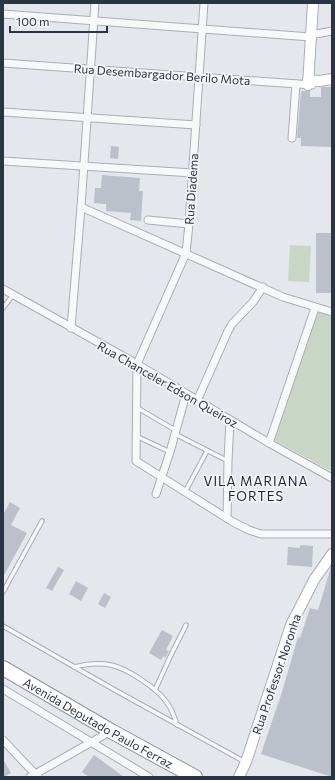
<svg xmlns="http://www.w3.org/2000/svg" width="335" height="780" viewBox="0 0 335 780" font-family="Commissioner,sans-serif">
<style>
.green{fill:#c9d6c5}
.building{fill:#bbc0ca}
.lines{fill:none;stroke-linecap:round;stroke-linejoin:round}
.lane-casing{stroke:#a9aeb7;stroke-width:5.5}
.street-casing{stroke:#a9aeb7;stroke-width:9}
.secondary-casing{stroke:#a9aeb7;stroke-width:12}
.highway-casing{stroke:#8b94a3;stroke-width:16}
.lane{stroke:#f7f8fa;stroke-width:3.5}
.street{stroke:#f7f8fa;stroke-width:7}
.secondary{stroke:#fff;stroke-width:10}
.highway{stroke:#fff;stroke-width:14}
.labels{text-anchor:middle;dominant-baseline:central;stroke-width:3.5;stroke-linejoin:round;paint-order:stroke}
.street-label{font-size:12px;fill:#2b3445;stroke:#f4f6f9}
.neighbourhood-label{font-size:13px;letter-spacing:1px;fill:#1d2536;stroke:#f4f6f9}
</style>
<rect width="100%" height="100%" fill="#e4e7ec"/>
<g class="green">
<path d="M290 245 311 246 309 282 288 281Z"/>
<path d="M317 312 332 316V472L274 440Z"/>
</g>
<g class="building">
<path d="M321 87H331L332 147 301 146V138H297L301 91H310V97H321Z"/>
<path d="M111 146 119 147 118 159 110 158Z"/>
<path d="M102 175 140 178 139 191H143L141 221 130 220 131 213 106 211V204L94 203 95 188H101Z"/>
<rect x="316" y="233" width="16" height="60"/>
<path d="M10 502 20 508 11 525 27 533 3 577V515Z"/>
<path d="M300 545 313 546 312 567 287 565 288 547 300 548Z"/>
<path d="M58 567 64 570 52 591 46 588Z"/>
<path d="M331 567H332V777L261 754 282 692 298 637 300 638 310 608 318 610Z"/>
<path d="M76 581 88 588 81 601 69 594Z"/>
<path d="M104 593 111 597 105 608 98 604Z"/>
<path d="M162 630 173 636 166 650 169 651 165 658 163 656 161 660 149 653Z"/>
<path d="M94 755 124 777H89L82 772Z"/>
<path d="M3 759 11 773 4 777H3Z"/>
</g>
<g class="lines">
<g class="lane-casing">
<g id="lane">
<path d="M3 308 13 295"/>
<path d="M136 407 175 430"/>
<path d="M175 434 228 461"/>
<path d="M136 436 170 452"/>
<path d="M185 492 207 451"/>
<path d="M3 592 42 521"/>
<path d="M3 626 113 689 245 762"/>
<path d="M74 667C86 664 98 662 111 665 126 668 155 687 165 700 171 707 174 715 177 725"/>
<path d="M155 690 170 657 186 625"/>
</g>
</g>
<g class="street-casing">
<g id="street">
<path d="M204 3 189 224 186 253 137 364 136 461 233 522 249 530 261 534H332"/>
<path d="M3 14 311 37"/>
<path d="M311 35 332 31"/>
<path d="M3 63 312 85"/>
<path d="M3 112 196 125"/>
<path d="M292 138 296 84"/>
<path d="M3 161 193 173"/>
<path d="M81 207 283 297 332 312"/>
<path d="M148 220 189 224"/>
<path d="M3 289 137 364 269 443 332 478"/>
<path d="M71 328 81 207 95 3"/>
<path d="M197 401 228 331 232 324 253 302 263 287"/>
<path d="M269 443 315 308"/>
<path d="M156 494 170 452 186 394"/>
<path d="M227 518 228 461 230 420"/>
<path d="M3 689 149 777"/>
<path d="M3 740 38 777"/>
<path d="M30 777 111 731"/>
</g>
</g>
<g class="secondary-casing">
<g id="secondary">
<path d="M308 80 319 81 332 79"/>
<path d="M308 85 313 3"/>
<path d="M239 777 246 762 291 625 314 580 332 554"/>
</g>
</g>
<g class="highway-casing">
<g id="highway">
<path id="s1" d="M3 668 111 731 195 777"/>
</g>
</g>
<use href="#lane" class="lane"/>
<use href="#street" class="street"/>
<use href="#secondary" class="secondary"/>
<use href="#highway" class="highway"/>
</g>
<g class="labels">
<g class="street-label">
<text transform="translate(162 74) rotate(4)">Rua Desembargador Berilo Mota</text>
<text transform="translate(191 189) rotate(-86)">Rua Diadema</text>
<text transform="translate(168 384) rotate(30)">Rua Chanceler Edson Queiroz</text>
<text transform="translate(276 674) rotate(-71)">Rua Professor Noronha</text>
<text stroke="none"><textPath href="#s1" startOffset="110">Avenida Deputado Paulo Ferraz</textPath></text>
</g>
<g class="neighbourhood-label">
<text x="256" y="481">VILA MARIANA<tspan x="256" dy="15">FORTES</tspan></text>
</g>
</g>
<rect width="335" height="780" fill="none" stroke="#2b3445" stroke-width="8"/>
<path d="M10 26v6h97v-6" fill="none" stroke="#2b3445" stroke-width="2"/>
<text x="16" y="26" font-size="12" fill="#2b3445" stroke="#f4f6f9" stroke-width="3" paint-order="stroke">100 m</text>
</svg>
